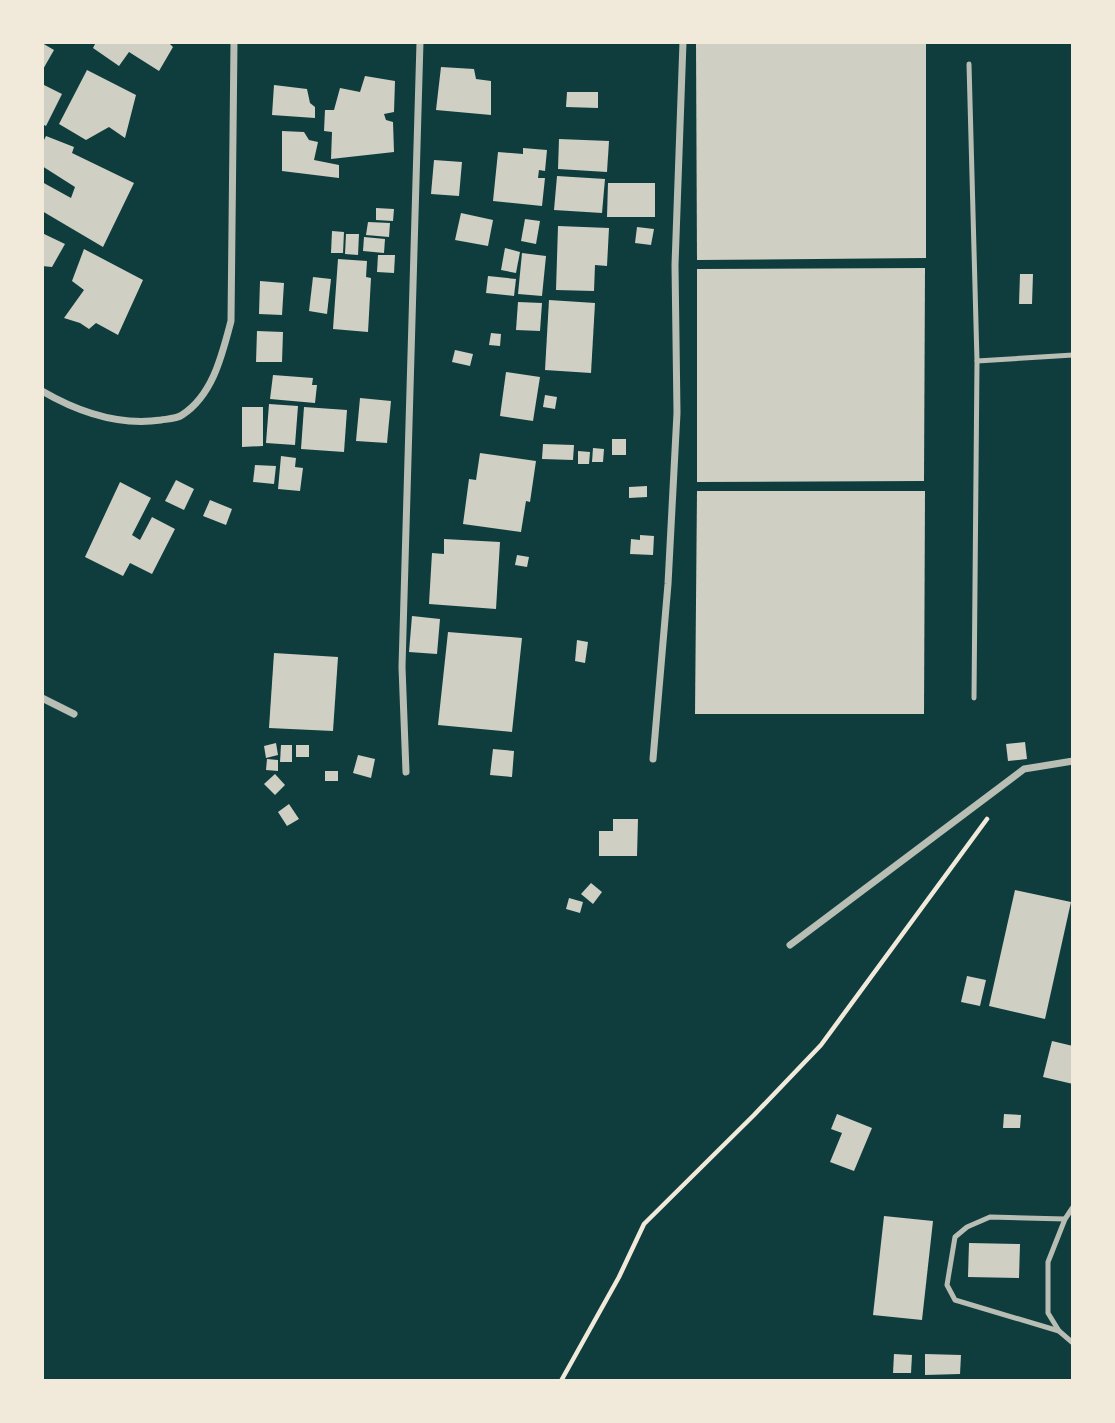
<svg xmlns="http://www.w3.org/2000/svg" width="1115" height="1423" viewBox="0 0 1115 1423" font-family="'Sofia Sans Condensed',sans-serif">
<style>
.building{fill:#cfcfc3}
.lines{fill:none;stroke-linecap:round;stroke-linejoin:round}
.path{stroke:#f1e9da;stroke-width:4.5}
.service{stroke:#b8beb3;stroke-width:5}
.minor{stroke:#b8beb3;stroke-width:7}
</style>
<rect width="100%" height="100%" fill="#0f3d3e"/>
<g class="building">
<path d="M96 42H168L173 47 159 71 129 52 119 66 93 48Z"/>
<path d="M696 42H926V258L697 260Z"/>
<path d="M42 43 54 50 42 71Z"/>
<path d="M441 67 474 69 476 79 491 81V115L436 110Z"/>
<path d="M87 70 136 95 125 138 109 127 86 140 59 124Z"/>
<path d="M365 76 395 81 394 112 384 114 386 120 393 122 394 152 331 159 332 132 324 131 325 110H334L340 88 360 92Z"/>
<path d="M42 84 62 94 46 126 42 124Z"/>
<path d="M274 85 307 89 310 103 315 107V118L272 115Z"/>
<path d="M567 92H598V108L566 107Z"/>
<path d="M282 131 304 132 309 140 318 142 314 160 339 165V178L282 171Z"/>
<path d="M46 136 74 147 72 153 134 183 103 247 42 211V182L71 198 75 187 42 166V144Z"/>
<path d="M559 139 609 141 607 172 558 169Z"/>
<path d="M523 148 547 150 545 171 539 170 538 178H545L542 206 493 201 498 152 523 154Z"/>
<path d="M434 160 462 162 459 196 431 194Z"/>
<path d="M557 176 605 179 602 213 554 210Z"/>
<path d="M608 183H655V217H607Z"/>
<path d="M376 208 394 209 393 221 376 220Z"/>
<path d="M461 213 493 220 488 246 455 240Z"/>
<path d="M525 219 540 221 536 244 521 241Z"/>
<path d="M368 222 390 223 389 237 366 235Z"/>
<path d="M558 226 609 228 607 266 595 265 594 291 556 290Z"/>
<path d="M637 227 654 229 651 245 635 243Z"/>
<path d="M332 231 344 232 343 253H331Z"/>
<path d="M42 233 65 244 52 267 42 266Z"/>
<path d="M346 234H359L358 255 345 254Z"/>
<path d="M364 237 385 239 384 253 363 251Z"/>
<path d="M505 248 520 252 516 273 501 270Z"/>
<path d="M84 249 143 280 118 335 96 323 89 329 80 323 64 318 84 290 72 281Z"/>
<path d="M522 253 546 256 542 296 518 294Z"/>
<path d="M378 255H395L394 273 377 272Z"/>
<path d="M338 259 367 261 366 277 371 278 368 332 333 329Z"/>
<path d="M925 268 924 481 697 482V269Z"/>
<path d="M1020 274H1033L1032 304H1019Z"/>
<path d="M488 276 516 279 514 296 486 293Z"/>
<path d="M313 277 331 279 327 314 309 311Z"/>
<path d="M260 281 284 283 282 315 259 314Z"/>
<path d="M549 300 595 303 591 373 545 370Z"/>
<path d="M518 302 542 303 540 331 516 330Z"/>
<path d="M257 331 283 332 282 362H256Z"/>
<path d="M491 333 501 334 500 346 489 345Z"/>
<path d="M455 350 473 354 470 366 452 362Z"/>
<path d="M506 372 540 377 533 421 500 416Z"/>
<path d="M273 375 313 378 312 385H317L315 403 270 399Z"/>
<path d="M545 395 557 397 555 409 543 407Z"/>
<path d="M360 398 391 401 387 443 356 441Z"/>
<path d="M269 404 298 406 295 445 266 443Z"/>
<path d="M242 407H263V446L242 447Z"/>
<path d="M304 407 347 410 344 452 301 449Z"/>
<rect x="612" y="439" width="14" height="16"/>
<path d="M543 444 574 445 573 460 542 459Z"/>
<path d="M593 448 604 449 603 462H592Z"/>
<path d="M578 451 590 452 589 464H578Z"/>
<path d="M480 453 536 461 530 502 526 501 521 532 463 524 469 479 476 480Z"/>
<path d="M281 456 296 458 295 467 303 468 300 491 278 489Z"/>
<path d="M255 465 276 466 274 484 253 482Z"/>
<path d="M176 480 194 489 184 510 165 501Z"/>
<path d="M120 482 151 498 132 535 140 540 152 517 175 529 152 574 130 563 123 576 85 557Z"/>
<path d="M647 486V497L629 498V487Z"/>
<path d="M697 491H925L924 714H695Z"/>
<path d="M210 500 232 509 226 525 203 516Z"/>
<path d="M640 535 654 536 653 555 630 554 631 539 640 540Z"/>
<path d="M444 539 500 542 496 609 429 604 432 553 444 554Z"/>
<path d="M517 555 529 557 527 567 515 565Z"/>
<path d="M412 616 440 619 437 654 409 652Z"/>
<path d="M448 632 522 638 512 732 438 725Z"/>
<path d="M577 640 588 642 585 663 575 661Z"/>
<path d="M274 653 338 657 333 731 269 728Z"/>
<path d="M1025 742 1027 759 1008 761 1006 744Z"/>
<path d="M276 743 278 755 266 758 264 746Z"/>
<path d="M281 745H292V762H280Z"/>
<rect x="296" y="745" width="13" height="12"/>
<path d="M493 749 514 751 512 777 490 775Z"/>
<path d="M358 755 375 759 371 778 353 773Z"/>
<path d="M267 759 278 760V771L266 770Z"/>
<rect x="325" y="771" width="13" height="10"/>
<path d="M275 774 285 785 275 795 264 784Z"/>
<path d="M289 804 299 819 287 826 278 812Z"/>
<path d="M613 819H638L637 856H599V831H613Z"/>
<path d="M591 883 602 892 593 904 581 894Z"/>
<path d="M1015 890 1071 902 1045 1019 989 1006Z"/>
<path d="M569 898 583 902 580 913 566 909Z"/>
<path d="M967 976 986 980 980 1006 961 1002Z"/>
<path d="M1052 1041 1073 1046V1084L1043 1077Z"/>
<path d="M837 1114 872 1128 854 1171 830 1162 842 1133 831 1129Z"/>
<path d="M1004 1114 1021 1115 1020 1128H1003Z"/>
<path d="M884 1216 933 1221 922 1320 873 1315Z"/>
<path d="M969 1243 1020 1244 1019 1278 968 1277Z"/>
<path d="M894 1354 912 1355 911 1373H893Z"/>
<path d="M925 1354 961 1355 960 1374 925 1375Z"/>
</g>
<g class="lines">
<path class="path" d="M561 1381 619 1277 644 1224 754 1115 821 1045 987 819"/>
<g class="service">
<path d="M969 64 977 361 1073 355"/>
<path d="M974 698 977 361"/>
<path d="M1073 1207 1065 1219 1048 1262V1313L1059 1331 1073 1343"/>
<path d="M1059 1331 955 1300 947 1285 955 1237 967 1227 990 1217 1065 1219"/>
</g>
<g class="minor">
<path d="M42 391C78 412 119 426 161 420 167 419 176 419 182 415 213 395 222 355 231 321L234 42"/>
<path d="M42 698 74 714"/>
<path d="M653 759 668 584 677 413 675 265 683 42"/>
<path d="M406 772 402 667 420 42"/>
<path d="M790 945 1024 769 1073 761"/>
</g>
</g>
<rect width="1115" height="1423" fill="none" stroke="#f1e9da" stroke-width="88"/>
</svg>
